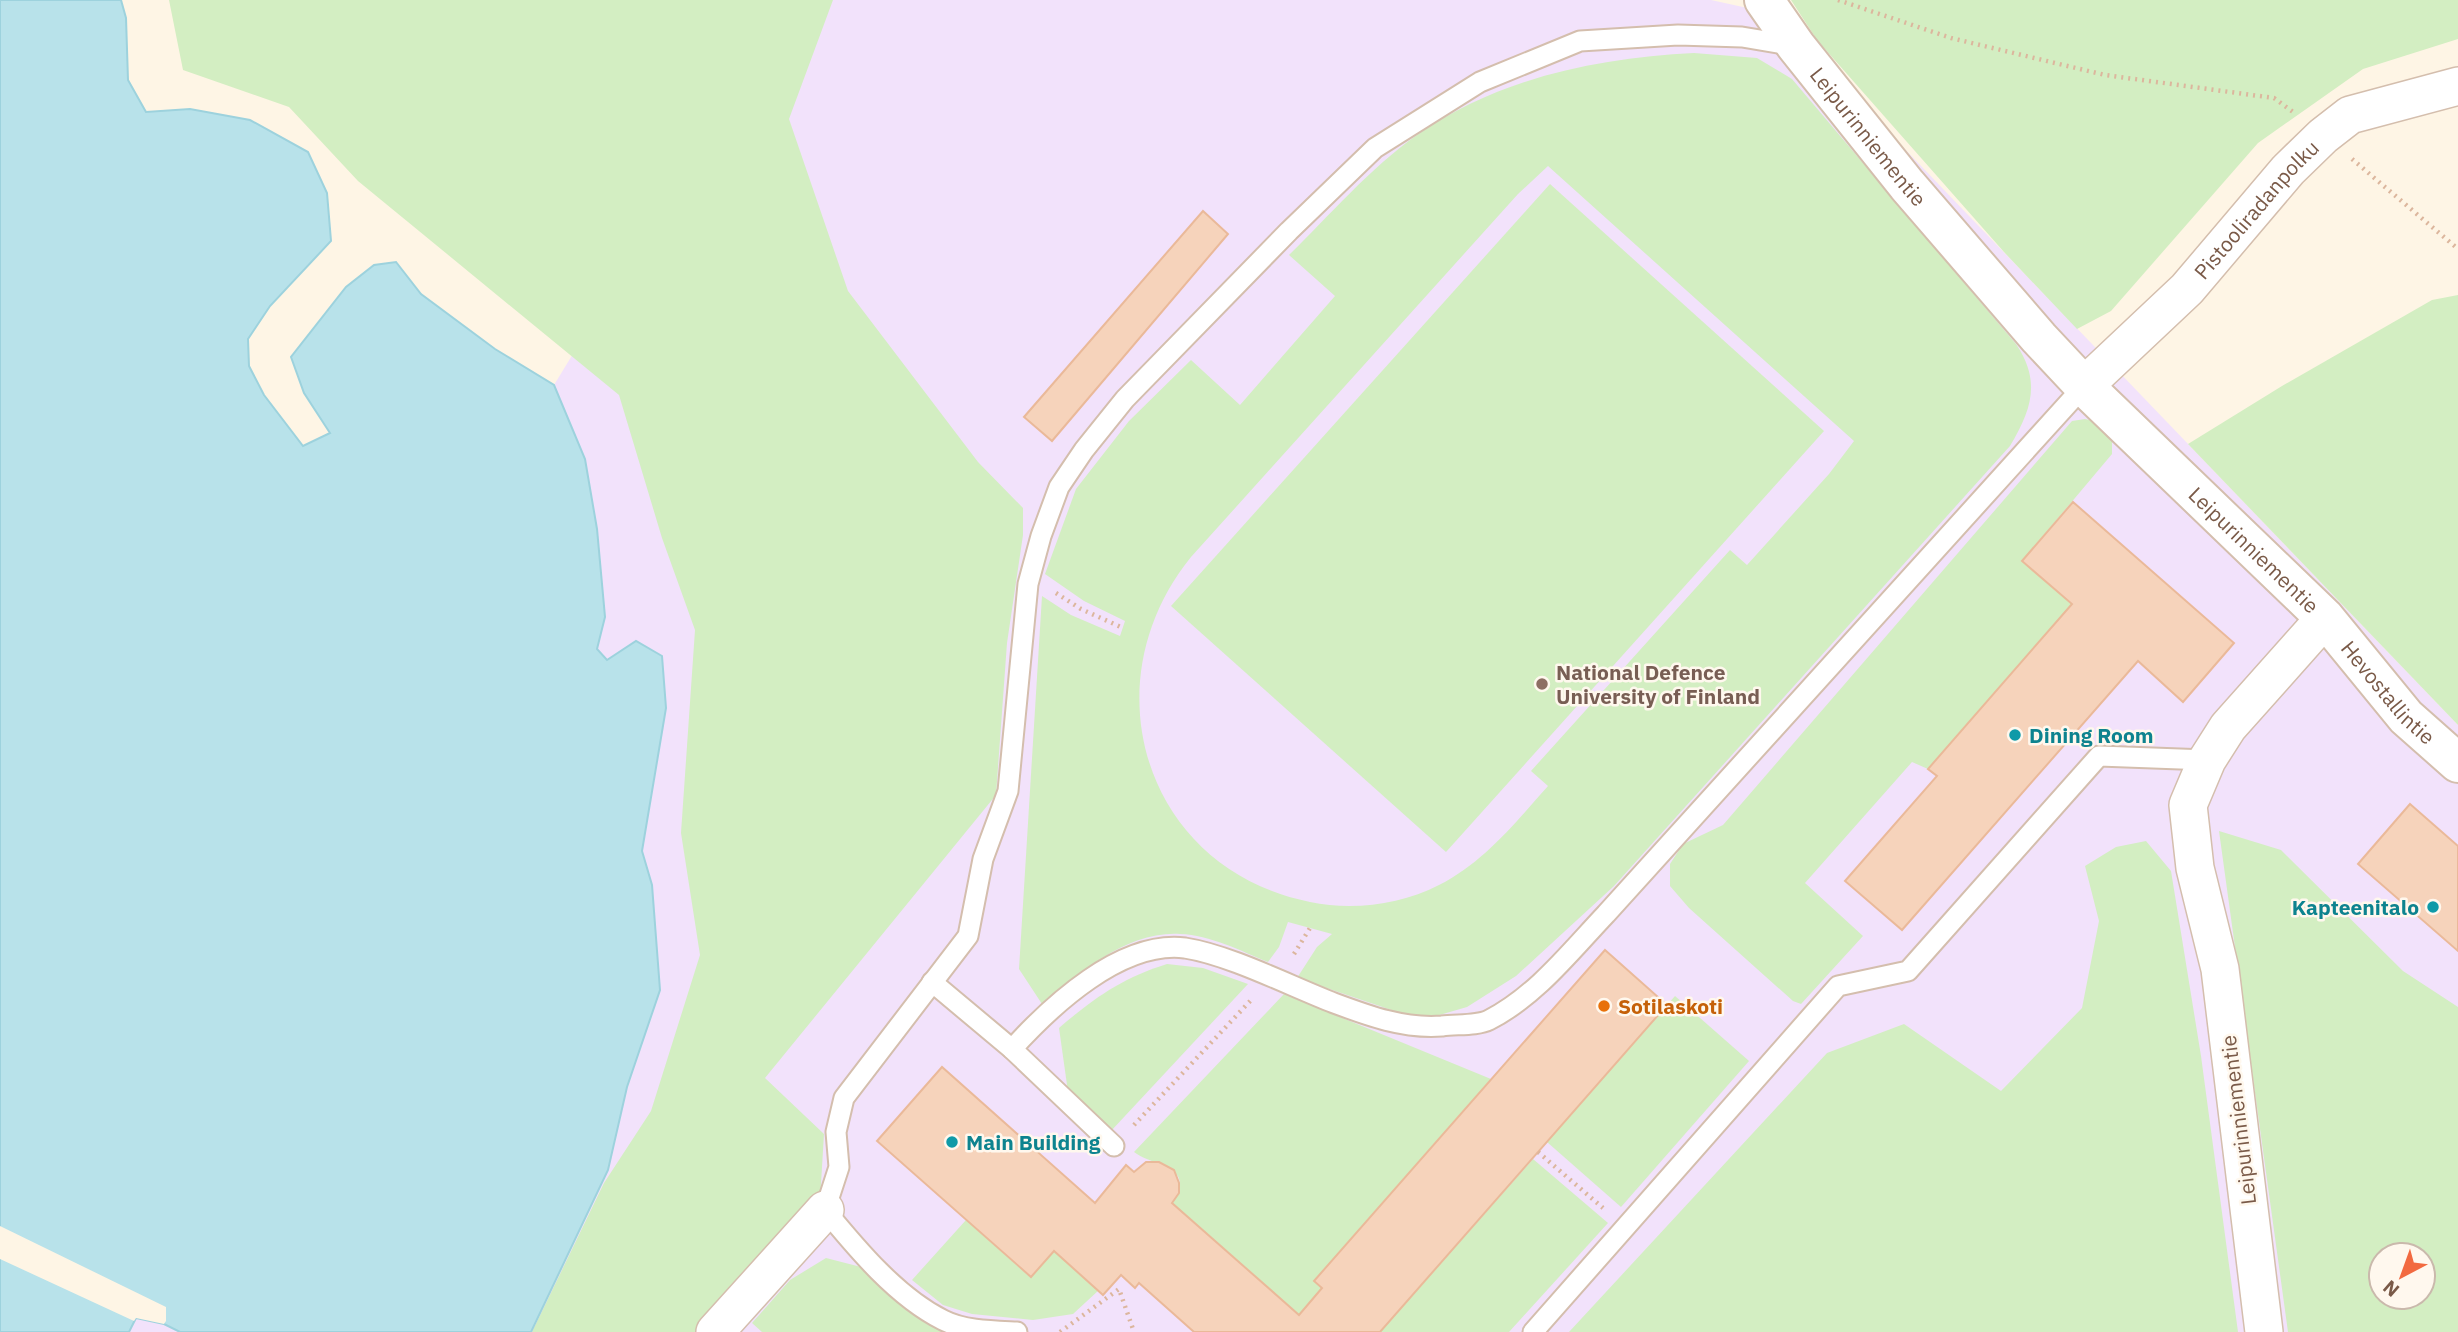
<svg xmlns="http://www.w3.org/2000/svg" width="2458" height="1332" viewBox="0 0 2458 1332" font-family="'IBM Plex Sans',sans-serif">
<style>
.education{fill:#f2e2fb;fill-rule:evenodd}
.green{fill:#d3eec2;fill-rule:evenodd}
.water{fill:#b8e2ea;stroke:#9dd2dd;stroke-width:2}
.pier{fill:#fef5e5}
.building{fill:#f6d3bb;stroke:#eab999;stroke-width:2}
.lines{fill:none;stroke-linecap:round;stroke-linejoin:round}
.service-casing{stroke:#d4bead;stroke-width:23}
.minor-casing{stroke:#d4bead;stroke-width:40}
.tertiary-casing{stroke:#d4bead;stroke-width:42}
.path{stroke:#dcb69d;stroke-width:4.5;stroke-dasharray:2 5;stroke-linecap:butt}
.service{stroke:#fff;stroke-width:19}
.minor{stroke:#fff;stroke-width:37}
.tertiary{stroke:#fff;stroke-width:38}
.education-dot{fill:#8d6e63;stroke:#fff8ee;stroke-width:2.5}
.culture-dot{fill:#0f9aa8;stroke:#fff8ee;stroke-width:2.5}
.food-dot{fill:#e8710a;stroke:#fff8ee;stroke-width:2.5}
.labels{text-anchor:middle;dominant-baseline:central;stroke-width:5;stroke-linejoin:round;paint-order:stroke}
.street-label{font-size:21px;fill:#7a5a48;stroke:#fff8ee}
.education-label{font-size:21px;font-weight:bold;fill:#785e54;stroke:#fff8ee;text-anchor:start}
.culture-label{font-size:21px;font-weight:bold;fill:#0d838f;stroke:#fff8ee;text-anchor:start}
.food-label{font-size:21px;font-weight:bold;fill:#c56008;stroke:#fff8ee;text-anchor:start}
</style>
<rect width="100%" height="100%" fill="#fef5e5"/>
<g class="education">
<path d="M789 0H1711L1775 14 2458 725V1332H531L608 1170 627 1087 660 990 652 885 642 851 666 708 662 656 607 661 597 649 605 617 585 459 554 385ZM2381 1255H2423V1297H2381Z"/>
<path d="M136 1318 164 1324 180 1332H129Z"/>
</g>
<g class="green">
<path d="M169 0H833L789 119 848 291 978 462 1023 508V535L1007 643 996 795 765 1078 824 1134 820 1200 701 1332H532L604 1183 651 1111 700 955 681 833 695 630 662 538 619 395 358 181 289 107 183 70Z"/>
<path d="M1791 0H2458V39L2363 69 2258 143 2111 311 2077 329 2004 252 1817 40Z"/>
<path d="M1694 53 1757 58 1792 79 2016 344C2041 381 2032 409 2010 446L1614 886 1516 976 1467 1007 1436 1016H1409L1297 978 1317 947 1332 934 1288 922 1279 947 1268 962C1241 951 1210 935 1180 934 1128 931 1080 972 1042 1004L1019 969 1042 596 1071 615 1120 636 1125 621 1084 601 1045 574 1076 489 1129 421 1191 360 1240 405 1335 296 1289 255C1330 215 1370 168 1417 135 1498 78 1597 58 1694 53ZM1548 166 1854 441 1829 474 1747 565 1730 550 1531 771 1548 786C1515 823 1484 862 1439 885 1400 905 1352 911 1310 902 1145 869 1088 684 1191 557L1518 194Z"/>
<path d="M1550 184 1824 431 1446 852 1171 606Z"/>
<path d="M2458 295V725L2188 444 2282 386 2432 300Z"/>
<path d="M2085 419 2102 423 2112 434V454L2022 561 2072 604 1928 769 1912 762 1805 883 1863 936 1801 1004 1793 1001 1689 908 1670 886V864L1683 844 1723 825 2072 421Z"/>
<path d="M2219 831 2281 850 2403 971 2458 1007V1332H2288ZM2381 1255H2423V1297H2381Z"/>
<path d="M2146 841 2171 871 2201 1056 2238 1332H1569L1827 1053 1904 1024 2001 1091 2082 1008 2099 921 2085 866 2116 847Z"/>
<path d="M1167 964 1203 968 1248 984 1111 1131 1068 1092 1059 1028C1094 998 1122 978 1167 964Z"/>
<path d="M1284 994 1491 1079 1314 1281 1322 1288 1299 1315 1172 1203C1198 1165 1153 1167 1134 1152Z"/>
<path d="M1675 996 1749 1061 1621 1207 1547 1142Z"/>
<path d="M1533 1159 1608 1223 1509 1332H1380Z"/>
<path d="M966 1220 1030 1277 1054 1251 1099 1290 1073 1314 1033 1320 972 1314 943 1305 912 1280Z"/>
<path d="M826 1258 861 1267 901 1301 949 1332H762L752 1323 790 1280Z"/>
</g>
<path class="water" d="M0 0H121L126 18 128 80 146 112 190 109 250 120 308 152 327 193 331 241 270 306 248 339 249 366 264 395 303 446 330 433 304 393 291 357 346 287 374 265 396 262 421 294 495 349 554 385 585 459 597 529 605 617 597 649 607 660 636 641 662 656 666 708 642 851 652 885 660 990 627 1087 608 1170 531 1332H180L164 1324 136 1318 129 1332H0Z"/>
<path class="pier" d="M0 1226 166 1307V1321L164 1324 136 1318 134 1321 0 1259Z"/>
<g class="building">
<path d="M1203 211 1228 234 1052 441 1024 417Z"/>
<path d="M2073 502 2234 643 2183 702 2138 661 1902 930 1845 881 1937 776 1928 769 2072 604 2022 561Z"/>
<path d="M2410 804 2458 846V951L2358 864Z"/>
<path d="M1605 950 1667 1005 1380 1332H1194L1139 1283 1135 1288 1121 1275 1103 1295 1054 1251 1031 1277 877 1141 942 1067 1095 1203 1126 1165 1134 1172 1146 1162H1159L1174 1170 1179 1183V1193L1172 1203 1299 1315 1322 1288 1314 1281Z"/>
</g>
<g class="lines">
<g class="service-casing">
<g id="service">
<path d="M932 982 1012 1049 1114 1146"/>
<path d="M1012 1049C1051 1006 1121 940 1185 948 1230 955 1290 986 1334 1003 1369 1016 1404 1029 1442 1026 1456 1024 1477 1026 1489 1020 1536 996 1570 952 1606 914L2084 386"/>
<path d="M1017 1332C994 1331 964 1331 943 1320 897 1297 857 1249 825 1210L839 1167 836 1132 844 1098 968 936 983 859 1008 791 1028 584 1041 536 1059 487 1084 450 1125 399 1289 231 1375 148 1480 82 1580 41 1678 35 1742 37 1796 46"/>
<path d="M1533 1332 1838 986 1908 971 2099 756 2207 760"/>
</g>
</g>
<g class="minor-casing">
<g id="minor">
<path id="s1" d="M2084 386 2187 289 2288 170 2323 136 2350 115 2458 86"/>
<path d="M715 1332 825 1210"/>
<path d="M2264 1332 2220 969 2195 868 2188 805 2207 760 2228 727 2325 618"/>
</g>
</g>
<g class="tertiary-casing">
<g id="tertiary">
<path id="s2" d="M1764 0 1796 46 1907 185 2039 338 2084 386 2325 618 2406 717 2458 763"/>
</g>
</g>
<g class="path">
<path d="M1838 0 1951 38 2105 75 2274 98 2293 112"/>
<path d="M2352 159 2458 249"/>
<path d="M1056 593 1081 609 1123 628"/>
<path d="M1294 954 1310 928"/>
<path d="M1134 1125 1252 999"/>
<path d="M1538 1152 1603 1208"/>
<path d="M1060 1332 1119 1289 1134 1332"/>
</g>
<use href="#service" class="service"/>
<use href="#minor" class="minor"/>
<use href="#tertiary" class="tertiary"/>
</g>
<circle class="education-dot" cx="1542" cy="684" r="7"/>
<g class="culture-dot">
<circle cx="2015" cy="735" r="7"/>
<circle cx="2433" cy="907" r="7"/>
<circle cx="952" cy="1142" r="7"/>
</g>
<circle class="food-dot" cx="1604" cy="1006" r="7"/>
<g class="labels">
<g class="street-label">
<text stroke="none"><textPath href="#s2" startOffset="172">Leipurinniementie</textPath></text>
<text stroke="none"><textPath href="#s1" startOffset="247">Pistooliradanpolku</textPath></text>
<text stroke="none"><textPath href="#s2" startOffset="738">Leipurinniementie</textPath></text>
<text stroke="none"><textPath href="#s2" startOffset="934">Hevostallintie</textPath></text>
<text transform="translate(2238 1120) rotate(-97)">Leipurinniementie</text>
</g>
<g class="education-label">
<text x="1556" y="672">National Defence<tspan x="1556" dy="24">University of Finland</tspan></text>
</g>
<g class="culture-label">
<text x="2029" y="735">Dining Room</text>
<text x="2419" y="907" text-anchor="end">Kapteenitalo</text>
<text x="966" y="1142">Main Building</text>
</g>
<g class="food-label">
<text x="1618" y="1006">Sotilaskoti</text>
</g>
</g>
<g transform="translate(2402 1276) rotate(221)"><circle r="33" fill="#fff8ee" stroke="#cab9ac" stroke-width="2"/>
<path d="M0-5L12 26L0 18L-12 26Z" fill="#f26a40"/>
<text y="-10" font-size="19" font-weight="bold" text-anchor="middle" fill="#7a5a48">N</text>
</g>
</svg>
